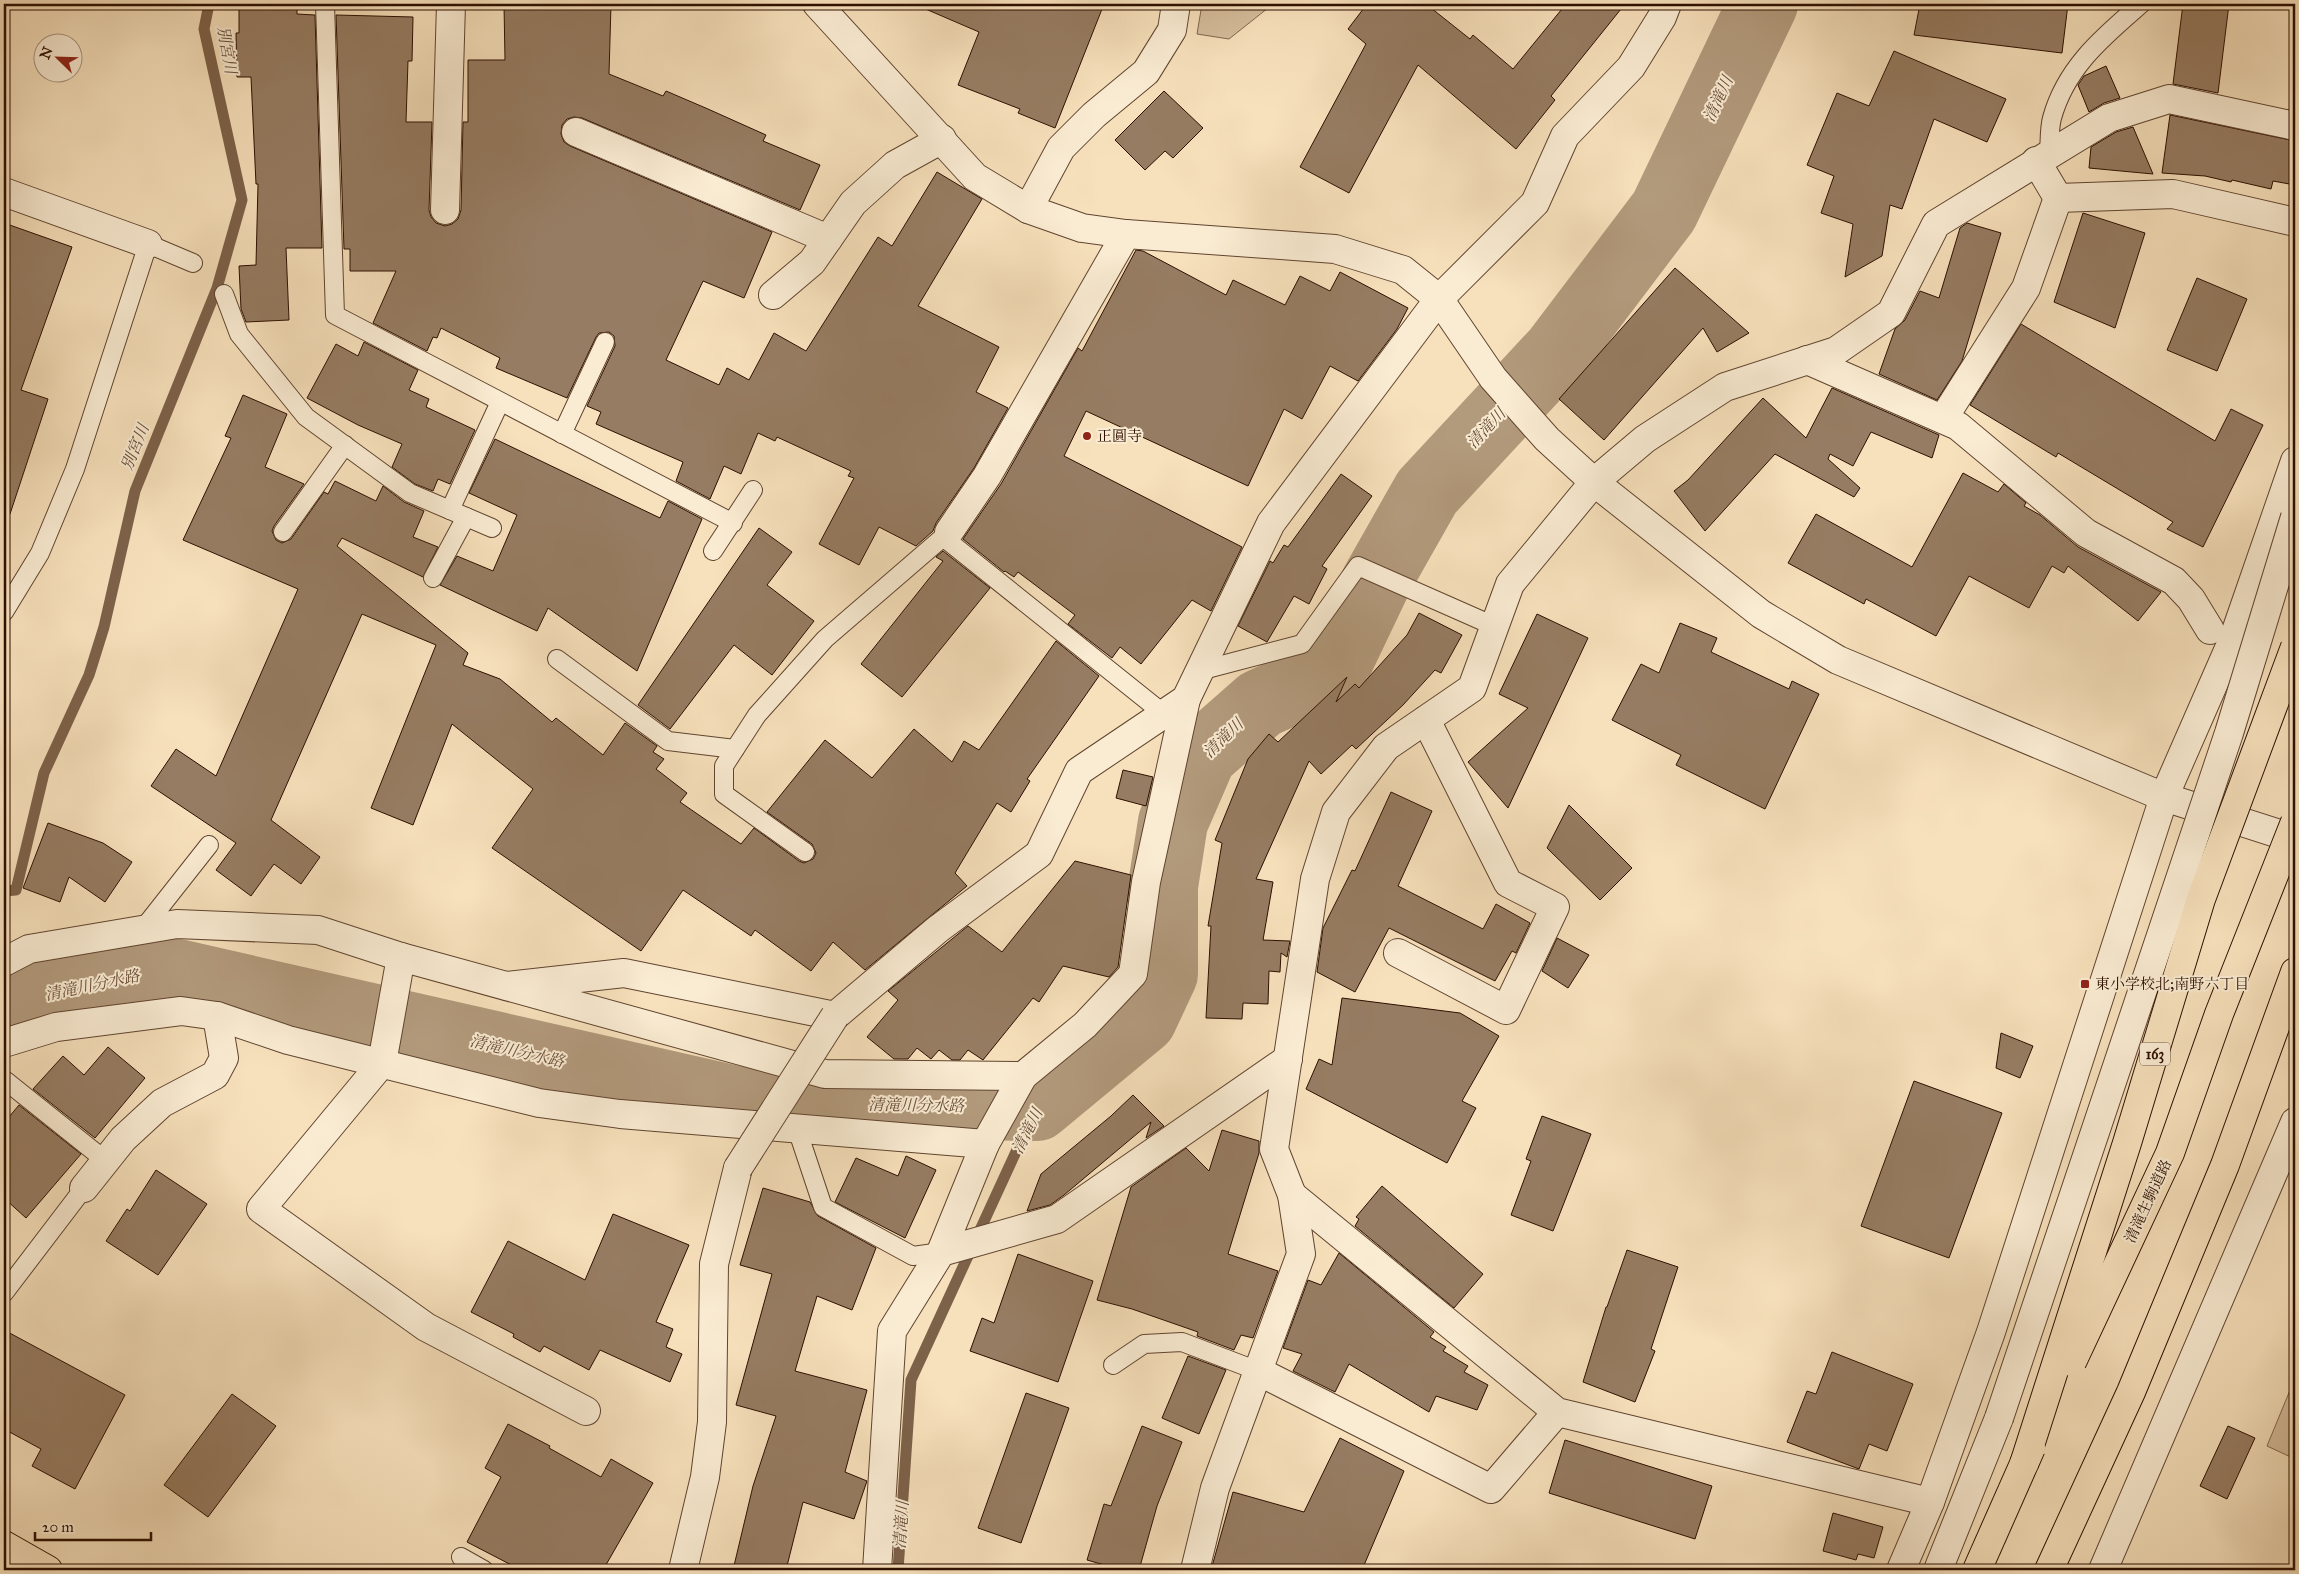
<svg xmlns="http://www.w3.org/2000/svg" width="2299" height="1574" viewBox="0 0 2299 1574" font-family="'IM FELL Great Primer','Noto Serif JP',serif">
<style>
.green{fill:#d5bd9c;stroke:#81664e}
.lines{fill:none;stroke-linecap:round;stroke-linejoin:round}
.stream{stroke:#7d624a;stroke-width:11}
.river{stroke:#b29a7c;stroke-width:70}
.building{fill:#967c62;stroke:#2d0f00}
.service-casing{stroke:#60442f;stroke-width:20}
.minor-casing{stroke:#60442f;stroke-width:30}
.tertiary-casing{stroke:#60442f;stroke-width:30}
.primary-casing{stroke:#2d0f00;stroke-width:30}
.trunk-casing{stroke:#2d0f00;stroke-width:30}
.service{stroke:#faecd3;stroke-width:18}
.minor{stroke:#faecd3;stroke-width:28}
.tertiary{stroke:#faecd3;stroke-width:28}
.primary{stroke:#f7e1bc;stroke-width:28}
.trunk{stroke:#f7e1bc;stroke-width:28}
.minor-bridge-casing{stroke:#60442f;stroke-width:30;stroke-linecap:butt}
.tertiary-bridge-casing{stroke:#60442f;stroke-width:30;stroke-linecap:butt}
.trunk-bridge-casing{stroke:#2d0f00;stroke-width:30;stroke-linecap:butt}
.minor-bridge{stroke:#faecd3;stroke-width:28}
.tertiary-bridge{stroke:#faecd3;stroke-width:28}
.trunk-bridge{stroke:#f7e1bc;stroke-width:28}
.poi-dot{fill:#8f2418;stroke:#faecd3;stroke-width:2}
.labels{text-anchor:middle;dominant-baseline:central;stroke-width:4;stroke-linejoin:round;paint-order:stroke}
.shield{fill:#faecd3;stroke:#6a513f;stroke-width:1}
.shield-label{font-size:14px;font-weight:bold;fill:#2d0f00}
.poi-label{font-size:15px;fill:#2d0f00;stroke:#faecd3;text-anchor:start}
.street-label{font-size:15px;fill:#2d0f00;stroke:#faecd3}
.water-label{font-size:16px;font-style:italic;fill:#694e38;stroke:#faecd3}
</style>
<rect width="100%" height="100%" fill="#f7e1bc"/>
<filter id="stains"><feTurbulence type="fractalNoise" baseFrequency=".004" numOctaves="4"/><feColorMatrix values="0 0 0 0 .2 0 0 0 0 .09 0 0 0 0 .02 0 0 0 .5 -.17"/></filter>
<radialGradient id="worn" r=".72"><stop offset=".6" stop-color="#630" stop-opacity="0"/><stop offset="1" stop-color="#630" stop-opacity=".3"/></radialGradient>
<g class="green">
<path d="M1202 4H1273L1229 39 1197 34Z"/>
<path d="M2295 1378V1459L2267 1446Z"/>
</g>
<g class="lines">
<g class="stream">
<path d="M4 891 16 890 44 773 89 675 104 627 135 491 217 288 242 200 204 29 209 4"/>
<path d="M898 1570 911 1380 1037 1106"/>
</g>
<path class="river" d="M4 1005 115 977 168 972 740 1102 1037 1106 1142 1019 1163 974V886L1173 822 1202 755 1260 704 1334 670 1376 582 1427 492 1558 351 1664 211 1763 4"/>
</g>
<g class="building">
<path d="M239 4H297V14L315 15 322 248H286L289 320 246 322 241 309 239 266 256 265 258 184H256L251 77H237L236 33H239Z"/>
<path d="M504 4H611L609 74 663 96 666 91 708 109 766 135 763 141 820 165 800 210 582 118 574 117 567 119 562 125 561 134 564 142 570 146 772 232 744 298 703 281 666 360 719 385 727 368 749 380 774 333 806 351 878 237 892 246 937 172 982 199 918 306 999 347 976 392 1008 408 974 468 936 523 933 531 916 546 879 527 859 565 819 544 854 478 848 476 851 471 777 437 775 441 758 433 741 474 724 466 710 499 676 481 683 462 596 424 601 412 587 406 615 346 614 336 609 332 599 333 596 337 567 398 496 368 500 358 441 328 437 338 433 337 427 351 373 323 396 271H350V249H344L336 15 413 17 412 61H408L406 122H432L429 210 431 217 436 223 445 226 452 224 458 219 461 210 463 122H468V60H505Z"/>
<path d="M914 4H1104L1055 128 1018 113 1020 109 958 85 979 32Z"/>
<path d="M1367 4H1426L1470 39 1473 35 1513 69 1566 4H1625L1551 96 1555 100 1516 149 1418 65 1349 193 1300 167 1366 44 1348 29Z"/>
<path d="M1920 4H2068L2062 53 1914 35Z"/>
<path d="M2183 4H2229L2218 93 2173 84Z"/>
<path d="M1894 51 2006 99 1987 142 1934 119 1902 209 1890 205 1882 256 1845 277 1853 224 1821 213 1834 176 1807 165 1837 93 1869 106Z"/>
<path d="M2106 66 2120 98 2104 103 2089 112 2078 85 2084 76Z"/>
<path d="M1164 91 1203 128 1173 158 1165 151 1145 170 1115 140Z"/>
<path d="M2170 115 2295 141V185L2273 181 2271 189 2232 180 2231 182 2205 176 2162 173Z"/>
<path d="M2133 127 2153 174 2089 168 2091 147 2116 132Z"/>
<path d="M2083 213 2145 233 2115 328 2054 302Z"/>
<path d="M4 223 72 247 21 390 48 399 10 514 4 513Z"/>
<path d="M1967 223 2001 233 1962 361 1937 400 1879 374 1895 329 1905 320 1920 291 1939 298 1960 228Z"/>
<path d="M1136 250 1143 251 1226 295 1233 280 1285 305 1300 276 1330 291 1340 272 1408 308 1397 329 1358 381 1330 366 1302 419 1284 409 1248 486 1086 411 1064 456 1242 547 1211 611 1192 600 1141 664 1120 647 1112 658 1068 624 1075 615 1018 572 1014 577 1005 571 1004 572 963 539 1001 484 1078 348 1082 351Z"/>
<path d="M1675 268 1749 333 1717 352 1703 328 1604 440 1559 399Z"/>
<path d="M2197 278 2247 299 2217 371 2167 350Z"/>
<path d="M2021 324 2215 441 2231 409 2263 425 2203 547 2167 529 2173 522 2058 453 2056 457 1970 405Z"/>
<path d="M364 342 418 370 409 390 429 399 426 407 475 430 450 484 438 479 433 491 415 484 392 467 402 444 358 425 307 398 336 344 358 356Z"/>
<path d="M1832 388 1939 435 1932 458 1871 432 1853 466 1830 454 1828 459 1860 488 1854 497 1775 454 1705 531 1674 491 1688 480 1763 398 1806 438Z"/>
<path d="M243 395 287 414 265 467 304 484 274 526 272 531 276 540 282 543 291 539 324 492 328 494 335 481 376 501 383 486 404 502 424 511 413 537 438 547 423 577 342 538 337 546 468 653 463 665 500 679 552 722 556 718 603 755 625 723 657 746 653 752 664 759 656 769 687 793 680 802 741 844 754 828 799 861 804 863 813 859 816 853 812 844 767 812 825 740 872 778 914 729 952 762 964 741 979 750 1056 641 1099 676 1027 779 1030 781 1011 812 997 803 955 873 967 886 865 970 833 942 811 971 755 930 751 936 683 890 641 951 492 848 533 789 452 724 413 825 371 808 436 645 362 614 271 820 320 857 301 884 274 864 251 896 216 870 236 843 151 786 176 749 216 776 298 589 183 540 231 438 225 436Z"/>
<path d="M495 439 660 518 668 501 702 519 637 671 548 608 537 631 440 585 457 556 493 571 517 515 469 493Z"/>
<path d="M1963 473 1998 492 2004 484 2026 503 2024 506 2040 515 2078 547 2161 592 2138 621 2068 566 2064 573 2052 566 2029 608 1969 576 1936 636 1866 599 1864 604 1788 563 1816 514 1912 567Z"/>
<path d="M1341 474 1372 496 1322 566 1327 569 1309 604 1294 596 1267 642 1238 626 1270 561 1273 563 1284 545 1288 547Z"/>
<path d="M759 528 792 552 767 585 814 621 772 675 734 645 670 729 638 705Z"/>
<path d="M943 551 990 588 902 697 861 664 943 561 936 557Z"/>
<path d="M1419 613 1462 635 1441 673 1435 670 1403 705 1356 749 1352 745 1321 774 1309 761 1256 879 1273 882 1263 940 1290 941 1287 957 1281 953 1280 972 1269 971 1268 1004 1243 1003 1242 1019 1206 1018 1211 926H1208L1222 843 1215 840 1248 759 1269 734 1278 742 1347 677 1336 702 1355 684 1359 688 1407 635Z"/>
<path d="M1537 614 1588 638 1508 808 1468 762 1528 708 1499 694Z"/>
<path d="M1680 623 1717 638 1711 652 1789 689 1792 681 1819 694 1765 809 1676 765 1681 755 1612 720 1641 664 1659 673Z"/>
<path d="M1123 770 1153 777 1146 806 1116 798Z"/>
<path d="M1391 792 1432 811 1398 886 1483 929 1496 904 1530 923 1516 953 1512 951 1495 981 1389 928 1355 992 1317 972 1323 928 1352 870 1355 871Z"/>
<path d="M1569 805 1632 868 1600 900 1547 848Z"/>
<path d="M48 823 103 843 132 862 105 902 69 877 60 902 23 888Z"/>
<path d="M1075 861 1131 875 1118 967 1109 977 1063 966 1039 1002 1033 998 983 1060 968 1050 960 1060H952L939 1050 931 1059 917 1048 908 1059H894L867 1037 898 1000 888 991 968 926 1002 952Z"/>
<path d="M1557 938 1589 955 1568 988 1542 971Z"/>
<path d="M1342 998 1460 1013 1499 1036 1462 1101 1476 1108 1447 1163 1306 1089 1319 1059 1332 1065Z"/>
<path d="M2001 1033 2033 1046 2020 1078 1996 1068Z"/>
<path d="M108 1047 145 1078 95 1138 33 1089 63 1056 84 1075Z"/>
<path d="M1914 1081 2002 1113 1949 1258 1861 1226Z"/>
<path d="M1133 1095 1164 1126 1146 1138 1151 1122 1064 1195 1050 1205 1027 1211 1041 1174 1111 1116Z"/>
<path d="M19 1105 81 1154 26 1218 4 1198V1123Z"/>
<path d="M1542 1116 1591 1134 1553 1231 1511 1215 1531 1161 1526 1159Z"/>
<path d="M1222 1130 1259 1141V1153L1228 1254 1278 1271 1253 1338 1241 1335 1234 1350 1197 1336 1198 1332 1132 1309 1097 1300 1131 1187 1186 1148 1209 1171Z"/>
<path d="M906 1156 936 1170 905 1238 835 1202 856 1158 898 1176Z"/>
<path d="M156 1170 207 1204 158 1275 106 1241 127 1209 130 1211Z"/>
<path d="M1382 1186 1483 1274 1454 1308 1355 1226 1359 1219 1356 1217Z"/>
<path d="M763 1188 810 1202 818 1216 876 1248 852 1310 817 1296 795 1371 867 1390 845 1472 867 1481 854 1519 803 1502 786 1570H733L753 1486 776 1416 736 1405 772 1274 740 1265Z"/>
<path d="M613 1214 689 1245 656 1322 673 1329 666 1347 682 1354 670 1382 600 1350 589 1370 544 1346 540 1352 513 1337 514 1334 471 1312 508 1241 585 1280Z"/>
<path d="M1627 1250 1678 1267 1651 1349 1655 1351 1635 1402 1583 1382 1606 1307H1607Z"/>
<path d="M1339 1253 1434 1332 1430 1337 1446 1347 1443 1351 1468 1366 1464 1372 1488 1385 1477 1410 1436 1396 1429 1412 1349 1364 1335 1392 1293 1371 1302 1354 1283 1348 1308 1280 1321 1285Z"/>
<path d="M1018 1254 1093 1281 1058 1382 970 1351 982 1318 994 1323Z"/>
<path d="M4 1330 125 1395 75 1489 32 1466 41 1449 4 1429Z"/>
<path d="M1832 1352 1913 1384 1887 1451 1869 1444 1859 1469 1787 1442 1807 1391 1816 1394Z"/>
<path d="M1188 1356 1226 1370 1199 1434 1162 1418Z"/>
<path d="M1026 1393 1069 1408 1021 1543 978 1528Z"/>
<path d="M232 1394 276 1426 208 1517 164 1485Z"/>
<path d="M508 1424 550 1446 549 1448 601 1477 611 1459 653 1483 603 1570H521L467 1542 501 1477 485 1468Z"/>
<path d="M1142 1426 1182 1442 1157 1506 1139 1570H1122L1087 1560 1104 1504 1111 1506Z"/>
<path d="M2228 1426 2255 1438 2227 1499 2200 1486Z"/>
<path d="M1340 1438 1404 1471 1362 1570H1211L1233 1492 1304 1512Z"/>
<path d="M1565 1440 1712 1486 1695 1539 1549 1493Z"/>
<path d="M1833 1513 1883 1527 1874 1558 1858 1554 1856 1560 1823 1551Z"/>
</g>
<g class="lines">
<g class="service-casing">
<g id="service">
<path d="M325 4 335 315 733 523"/>
<path d="M2049 153C2050 142 2049 129 2052 118 2066 67 2103 37 2141 4"/>
<path d="M224 294 239 334 306 417 410 493 492 528"/>
<path d="M562 434 605 342"/>
<path d="M450 510 500 402"/>
<path d="M283 532 345 445"/>
<path d="M943 537 1164 714"/>
<path d="M713 551 753 490"/>
<path d="M433 578 466 517"/>
<path d="M4 612 40 553 75 469 148 244 193 263"/>
<path d="M557 659 668 741 735 749"/>
<path d="M1199 671 1302 644 1358 566 1494 626"/>
<path d="M805 852 724 794V766L757 715 825 639 949 532"/>
<path d="M142 930 209 845"/>
<path d="M6 1081 106 1161"/>
<path d="M797 1129 823 1207 913 1256 941 1252"/>
<path d="M4 1293 84 1188"/>
<path d="M1113 1365 1144 1344 1182 1342 1258 1371"/>
<path d="M461 1557 484 1570"/>
</g>
</g>
<g class="minor-casing">
<g id="minor">
<path d="M817 4 975 177 1028 209 1082 228 1126 234 1335 249 1403 270 1439 299 1493 378 1547 439 1594 482 1761 614 1838 660 2164 797 2295 839"/>
<path d="M576 132 828 239"/>
<path d="M2036 161 2058 198 2173 194 2295 222"/>
<path d="M4 192 148 244"/>
<path d="M1028 209 1061 148 1094 115 1146 72 1172 30 1176 4"/>
<path d="M445 210 451 4"/>
<path d="M773 295 812 262 853 203 895 165 942 139"/>
<path d="M1807 360 1958 426 2086 533 2174 581 2191 599 2210 630"/>
<path d="M1943 419 2026 288 2058 198"/>
<path d="M949 532 987 476 1126 234"/>
<path d="M1398 953 1506 1010 1555 907 1508 883 1426 720"/>
<path d="M401 957 382 1063 261 1209 426 1327 586 1411"/>
<path d="M4 962 29 949 177 924 318 930 401 957 825 1074 1023 1076"/>
<path d="M507 986 624 973 835 1016 938 929 1039 854 1079 771 1186 699 1271 523 1439 299 1535 203 1565 136 1631 67 1662 17 1667 4"/>
<path d="M4 1043 56 1027 181 1011 217 1016 288 1040 539 1103 620 1114 985 1144"/>
<path d="M84 1188 123 1139 162 1103 215 1075 224 1058 217 1016"/>
<path d="M1292 1195 1557 1412 1930 1502"/>
<path d="M941 1252 985 1144 1023 1076 1085 1025 1133 974 1146 882 1186 699"/>
<path d="M1258 1371 1491 1489 1557 1412"/>
<path d="M683 1570 705 1477 712 1422 714 1264 738 1168"/>
<path d="M877 1570 892 1331 941 1252 1057 1219 1288 1059"/>
<path d="M1195 1570 1215 1488 1301 1254 1292 1195 1274 1149 1315 879 1336 812 1386 747 1472 688 1510 584 1594 482 1645 439 1725 387 1836 351 1891 313 1936 224 2109 118 2169 99 2295 126"/>
<path d="M1901 1570 1930 1502 1991 1332 2164 797 2234 637 2295 461"/>
</g>
</g>
<g class="tertiary-casing">
<g id="tertiary">
<path d="M1938 1570 1999 1418"/>
<path d="M2103 1570 2295 1122"/>
</g>
</g>
<g class="primary-casing">
<path id="primary" d="M4 1545 48 1570"/>
</g>
<g class="trunk-casing">
<path id="trunk" d="M2049 1570 2131 1392 2225 1165 2295 972"/>
</g>
<use href="#service" class="service"/>
<use href="#minor" class="minor"/>
<use href="#tertiary" class="tertiary"/>
<use href="#primary" class="primary"/>
<use href="#trunk" class="trunk"/>
<g class="minor-bridge-casing">
<path id="minor-bridge" d="M738 1168 835 1016"/>
</g>
<g class="tertiary-bridge-casing">
<path id="tertiary-bridge" d="M1999 1418 2229 733 2295 517"/>
</g>
<g class="trunk-bridge-casing">
<g id="trunk-bridge">
<path d="M2072 1362 2170 1153 2219 1014 2295 822"/>
<path d="M2024 1464 2127 1143 2201 899 2295 647"/>
<path d="M1977 1570 2031 1448"/>
</g>
</g>
<use href="#minor-bridge" class="minor-bridge"/>
<use href="#tertiary-bridge" class="tertiary-bridge"/>
<use href="#trunk-bridge" class="trunk-bridge"/>
</g>
<g class="poi-dot">
<circle cx="1087" cy="436" r="5"/>
<rect x="2080" y="979" width="10" height="10" rx="2.5"/>
</g>
<g class="labels">
<rect class="shield" x="2140" y="1042.5" width="30" height="23" rx="4"/>
<g class="shield-label">
<text x="2155" y="1054">163</text>
</g>
<g class="poi-label">
<text x="1097" y="436">正圓寺</text>
<text x="2095" y="984">東小学校北;南野六丁目</text>
</g>
<g class="street-label">
<text transform="translate(2148 1201) rotate(-65)">清滝生駒道路</text>
</g>
<g class="water-label">
<text transform="translate(227 50) rotate(80)">別宮川</text>
<text transform="translate(1718 99) rotate(-65)">清滝川</text>
<text transform="translate(1486 428) rotate(-47)">清滝川</text>
<text transform="translate(135 447) rotate(-68)">別宮川</text>
<text transform="translate(1223 738) rotate(-44)">清滝川</text>
<text transform="translate(92 985) rotate(-12)">清滝川分水路</text>
<text transform="translate(517 1051) rotate(13)">清滝川分水路</text>
<text transform="translate(916 1105) rotate(1)">清滝川分水路</text>
<text transform="translate(1027 1131) rotate(-63)">清滝川</text>
<text transform="translate(901 1525) rotate(-86)">清滝川</text>
</g>
</g>
<rect width="2299" height="1574" fill="none" stroke="#f7e1bc" stroke-width="20"/>
<rect x="5" y="5" width="2289" height="1564" fill="none" stroke="#2d0f00" stroke-width="2.5"/>
<rect x="10" y="10" width="2279" height="1554" fill="none" stroke="#2d0f00"/>
<g transform="translate(58 58) rotate(293)"><circle r="24" fill="#faecd3" stroke="#a8947f"/>
<path d="M0-4L9 19L0 12L-9 19Z" fill="#8f2418"/>
<text y="-8" font-size="14" font-weight="bold" text-anchor="middle" fill="#2d0f00">N</text>
</g>
<path d="M35 1532v8h116v-8" fill="none" stroke="#2d0f00" stroke-width="2.5"/>
<text x="42" y="1532" font-size="15" fill="#2d0f00" stroke="#faecd3" stroke-width="4" paint-order="stroke">20 m</text>
<rect width="100%" height="100%" filter="url(#stains)"/>
<rect width="100%" height="100%" fill="url(#worn)"/>
</svg>
